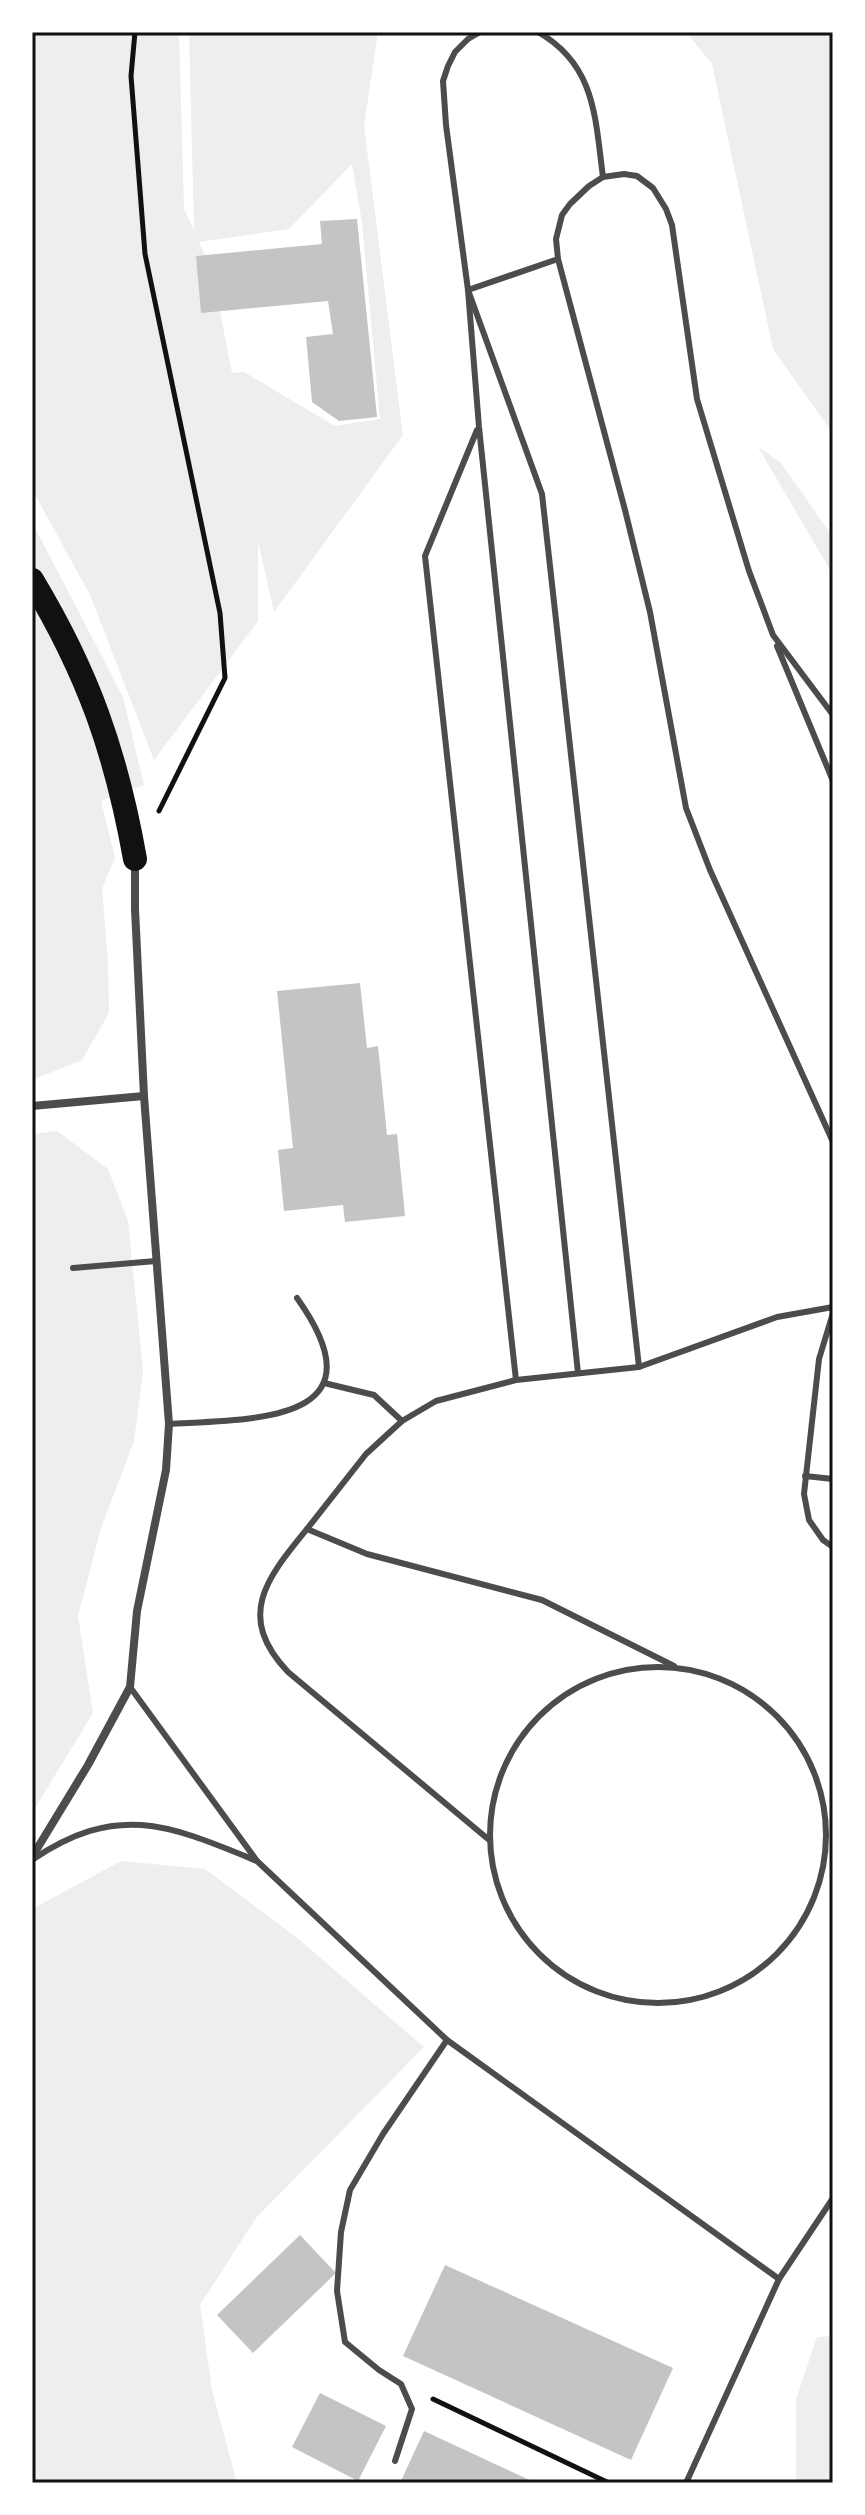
<svg xmlns="http://www.w3.org/2000/svg" width="865" height="2515" viewBox="0 0 865 2515" font-family="Lato,sans-serif">
<style>
.green{fill:#eee;fill-rule:evenodd}
.building{fill:#c4c4c4}
.lines{fill:none;stroke-linecap:round;stroke-linejoin:round}
.path{stroke:#111;stroke-width:5}
.service{stroke:#4c4c4c;stroke-width:6}
.minor{stroke:#4c4c4c;stroke-width:8}
.motorway{stroke:#111;stroke-width:24}
.neatline{fill:none;stroke:#111;stroke-width:3}
</style>
<rect width="100%" height="100%" fill="#fff"/>
<g class="green">
<path d="M32 32H179L184 209 194 230 189 32H378L364 126 403 435 274 612 258 541V621L154 760 90 595 32 489ZM352 164 362 223 380 419 335 426 244 372 232 373 212 270 199 242 289 229Z"/>
<path d="M686 32H833V434L773 349 712 64Z"/>
<path d="M758 447 780 462 833 537V575Z"/>
<path d="M32 522 123 697 144 785 101 801 115 858 102 888 108 962 109 1013 82 1060 32 1080Z"/>
<path d="M57 1131 108 1169 128 1221 143 1371 134 1441 101 1528 78 1616 93 1713 32 1813V1134Z"/>
<path d="M121 1861 205 1869 296 1937 424 2047 256 2218 200 2305 212 2390 237 2483H32V1909Z"/>
<path d="M833 2336V2483H796V2399L817 2337Z"/>
</g>
<g class="building">
<path d="M357 219 377 417 339 421 312 402 306 337 333 334 328 301 201 313 196 256 322 244 320 221Z"/>
<path d="M360 983 367 1048 378 1046 387 1135 397 1134 405 1216 345 1222 343 1205 284 1211 278 1150 293 1148 277 991Z"/>
<path d="M300 2235 336 2273 253 2353 217 2315Z"/>
<path d="M445 2265 673 2368 631 2460 403 2356Z"/>
<path d="M320 2393 386 2426 358 2481 292 2447Z"/>
<path d="M424 2431 536 2483H400Z"/>
</g>
<g class="lines">
<g class="path">
<path d="M135 32 131 76 145 254 220 613 225 678 159 811"/>
<path d="M433 2399 609 2483"/>
</g>
<g class="service">
<path d="M480 32 468 39 455 52 448 66 443 81 446 125 468 290 542 494 639 1367"/>
<path d="M538 32C596 65 595 118 603 177"/>
<path d="M558 259 468 290 479 427 578 1373"/>
<path d="M477 430 425 556 516 1380"/>
<path d="M777 646 833 781"/>
<path d="M833 715 773 635 749 571 697 399 672 225 666 209 653 188 637 176 624 174 603 177 589 186 570 204 562 215 556 239 558 259 625 510 650 612 686 808 710 870 833 1142"/>
<path d="M73 1268 156 1261"/>
<path d="M833 1313 819 1359 804 1494 809 1520 823 1540 833 1547"/>
<path d="M324 1383 374 1395 402 1421"/>
<path d="M169 1424C255 1419 386 1423 297 1298"/>
<path d="M805 1476 833 1479"/>
<path d="M307 1529 366 1454 402 1421 436 1401 516 1380 639 1367 777 1317 833 1307"/>
<circle cx="658" cy="1835" r="168"/>
<path d="M130 1687 257 1861 447 2040 779 2279"/>
<path d="M488 1839 288 1672C235 1616 267 1578 307 1529L367 1554 542 1600 674 1666"/>
<path d="M32 1860C118 1802 169 1825 257 1861"/>
<path d="M395 2461 412 2409 401 2384 379 2370 345 2342 337 2291 341 2232 350 2190 383 2134 447 2040"/>
<path d="M686 2483 779 2279 833 2198"/>
</g>
<g class="minor">
<path d="M32 1106 144 1096"/>
<path d="M32 1857 88 1765 130 1687 137 1611 166 1470 169 1424 144 1096 135 909V860"/>
</g>
<path class="motorway" d="M32 580C88 673 116 752 135 859"/>
</g>
<rect width="865" height="2515" fill="none" stroke="#ffffff" stroke-width="68"/>
<rect x="34" y="34" width="797" height="2447" class="neatline"/>
</svg>
